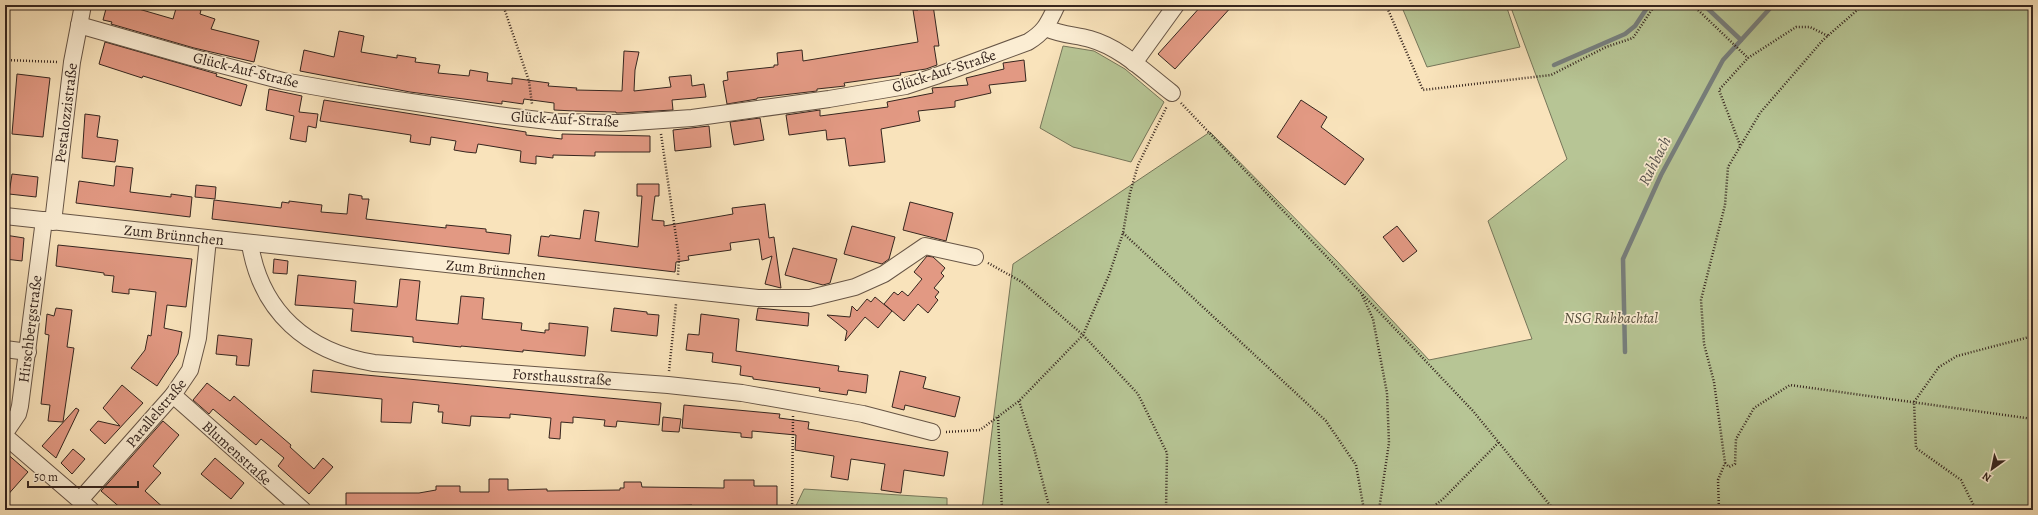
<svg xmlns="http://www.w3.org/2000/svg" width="2038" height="515" viewBox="0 0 2038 515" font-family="Alegreya,serif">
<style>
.green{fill:#b7c595;stroke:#76765a}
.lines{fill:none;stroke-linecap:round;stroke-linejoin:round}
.stream{stroke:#777f7d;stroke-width:4.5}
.building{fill:#e29983;stroke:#36261f}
.minor-casing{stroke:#675546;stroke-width:18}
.path{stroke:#36261f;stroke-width:2.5;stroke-dasharray:1 2;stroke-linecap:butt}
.minor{stroke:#fbedd3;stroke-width:16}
.labels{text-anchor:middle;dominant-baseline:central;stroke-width:3.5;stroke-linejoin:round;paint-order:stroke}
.street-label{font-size:15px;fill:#36261f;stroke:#fbedd3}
.park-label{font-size:15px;font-style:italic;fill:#564e3c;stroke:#fbedd3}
.water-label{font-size:16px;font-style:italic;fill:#57534e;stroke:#fbedd3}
</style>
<rect width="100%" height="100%" fill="#f9e3bb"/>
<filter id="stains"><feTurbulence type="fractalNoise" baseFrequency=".005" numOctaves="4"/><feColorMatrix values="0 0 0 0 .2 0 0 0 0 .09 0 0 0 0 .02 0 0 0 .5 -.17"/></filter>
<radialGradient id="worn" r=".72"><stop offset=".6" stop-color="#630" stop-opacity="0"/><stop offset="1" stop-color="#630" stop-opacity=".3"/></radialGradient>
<g class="green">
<path d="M1401 5H1506L1520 47 1427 67Z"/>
<path d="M1510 5H2033V510H982L1013 264 1210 132 1337 261 1429 360 1532 339 1488 221 1567 159Z"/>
<path d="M1063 46 1094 51 1125 69 1164 102 1131 162 1073 147 1040 128Z"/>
<path d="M804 489 947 498V510H794Z"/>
</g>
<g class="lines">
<g class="stream">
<path d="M1704 5 1741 40"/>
<path d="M1554 65 1625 34 1635 26 1649 5"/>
<path d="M1625 352 1623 259 1661 175 1723 60 1773 5"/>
</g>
</g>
<g class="building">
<path d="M107 5H125L173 19 177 5 201 10 200 14 215 19 211 29 259 41 254 62 194 48 111 24 112 22 103 20Z"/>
<path d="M917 5H933L939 46H934L937 65 926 69 900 73 901 75 844 83 845 86 817 89V91L757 98V99L727 104 723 81 728 80 727 72 774 67V65H778L777 53 802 50 803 61 918 42 913 10H918Z"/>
<path d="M1202 5H1233L1175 69 1158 54Z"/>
<path d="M339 31 364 36 361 52 397 58V55L416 58 415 62 440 65 438 73 469 76 470 70 488 73 487 81 512 84V78L549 83 548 86 577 88 576 90 622 91 624 51 639 52 635 70 634 91 671 87 669 77 691 75 692 86 704 84 706 97 672 100 673 110 619 113H616V112L574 111 554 110V103L524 99 523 104 502 101V104L410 92 300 71 304 50 334 57Z"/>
<path d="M105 42 217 74 216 76 247 85 241 106 143 76 142 78 99 64Z"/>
<path d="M1024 60 1026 81 989 85 991 93 955 101V107L918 111 920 121 881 129 885 162 849 166 845 138 827 140 826 130 789 135 786 115 820 110V116L888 107 887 102 933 93 932 88 968 85 966 78 1004 69 1003 63Z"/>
<path d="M17 74 50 78 43 137 12 134Z"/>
<path d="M269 89 302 96 299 112 318 114 316 128 308 126 306 142 290 139 294 116 266 110Z"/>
<path d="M324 100 526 132V135L562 139V134L650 136V152H595V156L553 155V158L536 156V164L520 162 521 151 478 144 476 153 466 152 454 150 456 141 431 137 430 145 410 142 411 135 320 121Z"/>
<path d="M1301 100 1327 117 1321 127 1364 159 1345 185 1277 137Z"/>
<path d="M85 114 100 116 97 137 118 140 115 162 82 158Z"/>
<path d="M760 118 764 140 734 145 730 122Z"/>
<path d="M709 126 711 147 675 151 673 130Z"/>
<path d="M116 166 133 168 130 192 171 197V194L192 197 190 217 76 203 79 181 114 186Z"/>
<path d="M12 174 38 177 36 197 9 194Z"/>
<path d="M637 184H659V196H655L652 220 664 221V226L733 214 732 208 765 204 769 238 774 237 781 288 765 284 772 256 762 260 759 239 730 243 731 250 688 256 689 260 676 262 675 272 538 256 541 236 549 237 550 235 580 239 584 210 599 212 595 241 638 247 642 196H637Z"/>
<path d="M196 185 216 187 215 199 195 197Z"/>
<path d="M349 194 362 196V199H369L366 219 446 228V225L486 229V232L511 235 509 254 212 219 214 200 281 208 282 202 289 203V201L322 205 321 212 347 214Z"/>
<path d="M910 202 953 213 946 241 903 230Z"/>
<path d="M852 226 895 237 889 259 882 264 844 254Z"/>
<path d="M1397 226 1417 251 1403 262 1383 237Z"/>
<path d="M5 235 24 238 22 261 5 259Z"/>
<path d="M58 245 192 259 186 307 167 305 164 328 182 332 178 354 157 386 131 368 145 350 148 335 151 336 156 292 129 289V294L112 292 114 276 104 275V273L56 266Z"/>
<path d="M793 248 837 259 830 283 823 285 785 275Z"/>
<path d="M927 256 933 257 945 268 941 273 944 276 934 288 939 292 935 297 938 300 928 313 918 304 904 321 884 304 894 292 898 295 902 291 908 296 922 279 914 272Z"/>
<path d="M274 259 288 261 287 274 273 273Z"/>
<path d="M298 275 356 281 354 303 397 307 400 279 420 281 416 320 458 324 461 296 484 298 482 319 522 323 521 330 545 333V330H549V323L588 327 585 356 523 350V352L461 346V347L413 342V337L351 331 353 309 295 305Z"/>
<path d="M875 297 892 311 878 328 865 317 845 341 847 331 827 315 850 317 852 306 857 311 867 299 871 302Z"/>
<path d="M56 308 72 310 67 347 74 348 63 422 48 421 50 405 41 404 49 335 45 334 47 314 54 316Z"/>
<path d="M614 308 647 312V314L659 315 657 336 611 331Z"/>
<path d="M758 308 809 313 808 326 756 320Z"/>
<path d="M701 314 739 319 736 351 839 366 838 371 868 375 866 393 848 390 847 395 819 391 820 388 753 379V377L740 375 741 366 712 362 713 353 686 350 688 334 699 335Z"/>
<path d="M218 335 252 339 249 366 236 365 237 356 216 354Z"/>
<path d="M313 370 661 403 659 425 617 421 616 427 604 426 605 420 573 417V423L561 422 560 439 549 438 551 418 510 414V418L471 416 470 426 442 423 443 412H438L439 405 413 402 411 423 381 422 382 399 311 392Z"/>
<path d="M900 371 926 377 923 388 960 397 955 417 905 405 904 410 892 407Z"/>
<path d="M207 383 230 401 234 396 291 445 290 447 314 469 323 458 333 467 309 494 278 466 284 458 261 439 256 445 213 409 209 414 193 400Z"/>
<path d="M122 385 143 403 105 444 90 430 98 421 120 426 103 408Z"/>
<path d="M684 405 780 414 779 418 809 422 808 429 948 452 944 476 904 470 901 493 881 490 885 464 851 459 848 480 831 477 834 456 795 450 796 435 752 431V438L741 437V433L682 428Z"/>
<path d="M76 408 79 410 56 458 42 446Z"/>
<path d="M663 417 681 419 679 432 662 431Z"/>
<path d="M163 421 179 435 153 466 161 473 145 491 166 510H123L101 491Z"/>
<path d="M73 449 85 459 72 474 61 463Z"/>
<path d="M5 452 28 472 5 498Z"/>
<path d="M215 458 244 483 231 499 201 474Z"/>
<path d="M489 479H508V490L547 489V491L620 490V488H624V482H641L642 487 724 488V480H754V486H777V508L692 509V505L660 506V510H346V493H419L436 490V486H460V492H489Z"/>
</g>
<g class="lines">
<g class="minor-casing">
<g id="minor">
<path d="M79 25 191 57 283 81 357 94 498 115 556 122 619 123 692 118 829 99 906 86 936 76 1028 42C1046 31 1048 23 1057 5"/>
<path d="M1046 28C1061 35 1075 35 1090 39 1122 48 1147 74 1172 93"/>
<path d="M1134 63 1176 5"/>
<path d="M5 216 758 298H810L855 287 884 274 925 246 975 257"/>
<path d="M53 222 72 62 83 5"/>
<path d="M250 244C261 312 307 352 374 363L668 385 742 393 863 414 932 432"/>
<path d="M5 349 28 352"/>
<path d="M173 395 303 510"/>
<path d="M5 433 18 414 20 406 44 220"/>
<path d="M5 436 91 510"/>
<path d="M80 500 173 395 190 370 198 338 208 239"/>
</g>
</g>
<g class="path">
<path d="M503 5 529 81 532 104"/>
<path d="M1386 5 1423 90 1551 75 1606 47 1633 38 1655 5"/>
<path d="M1695 5 1697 9 1748 58"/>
<path d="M5 60 58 62"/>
<path d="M1181 103 1473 411 1554 510"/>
<path d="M661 134 679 257 678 275"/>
<path d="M1740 145 1719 90 1748 58 1796 27H1810L1828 36"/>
<path d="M1123 233 1326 421 1356 465 1364 510"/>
<path d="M988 263 1022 282 1083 335 1138 394 1167 453 1166 510"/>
<path d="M1362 295 1373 319 1387 393 1389 443 1379 510"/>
<path d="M669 371 676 304"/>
<path d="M1019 401 1034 448 1050 510"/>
<path d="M998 417 1002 510"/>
<path d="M946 432 980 430 1019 401 1083 335 1109 275 1123 233 1130 193 1138 165 1167 106"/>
<path d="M1725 463 1729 467 1735 464 1736 439 1754 408 1790 385 2033 419"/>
<path d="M792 510 793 416"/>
<path d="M1429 510 1443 499 1499 442"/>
<path d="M1719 510 1718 480 1725 463 1714 382 1704 344 1701 300 1725 205 1728 167 1760 113 1823 40 1863 5"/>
<path d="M1976 510 1961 480 1916 448 1914 402 1939 367 1957 356 2033 336"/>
</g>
<use href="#minor" class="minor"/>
</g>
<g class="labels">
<g class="street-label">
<text transform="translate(246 70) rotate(14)">Glück-Auf-Straße</text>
<text transform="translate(944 71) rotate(-18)">Glück-Auf-Straße</text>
<text transform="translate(66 113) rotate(-83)">Pestalozzistraße</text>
<text transform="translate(565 119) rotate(3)">Glück-Auf-Straße</text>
<text transform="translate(174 235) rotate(6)">Zum Brünnchen</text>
<text transform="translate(496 270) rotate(6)">Zum Brünnchen</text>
<text transform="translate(30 329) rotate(-83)">Hirschbergstraße</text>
<text transform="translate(562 377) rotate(4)">Forsthausstraße</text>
<text transform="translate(156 413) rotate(-50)">Parallelstraße</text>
<text transform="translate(237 453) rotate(42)">Blumenstraße</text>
</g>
<g class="park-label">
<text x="1611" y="318">NSG Ruhbachtal</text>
</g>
<g class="water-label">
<text transform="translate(1655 161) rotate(-63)">Ruhbach</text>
</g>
</g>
<rect width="2038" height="515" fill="none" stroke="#f9e3bb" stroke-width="20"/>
<rect x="6" y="6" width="2026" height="503" fill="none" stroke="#36261f" stroke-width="2"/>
<rect x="10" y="10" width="2018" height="495" fill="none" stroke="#36261f"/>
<g transform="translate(1992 469) rotate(213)" stroke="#fbedd3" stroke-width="3" paint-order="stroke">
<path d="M0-3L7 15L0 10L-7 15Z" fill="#36261f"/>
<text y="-6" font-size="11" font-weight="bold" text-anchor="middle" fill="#36261f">N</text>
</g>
<path d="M28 481v6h110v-6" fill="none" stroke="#36261f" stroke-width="2"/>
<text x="34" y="481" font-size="12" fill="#36261f" stroke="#fbedd3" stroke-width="3" paint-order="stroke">50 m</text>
<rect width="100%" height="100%" filter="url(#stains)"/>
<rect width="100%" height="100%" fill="url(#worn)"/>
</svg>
